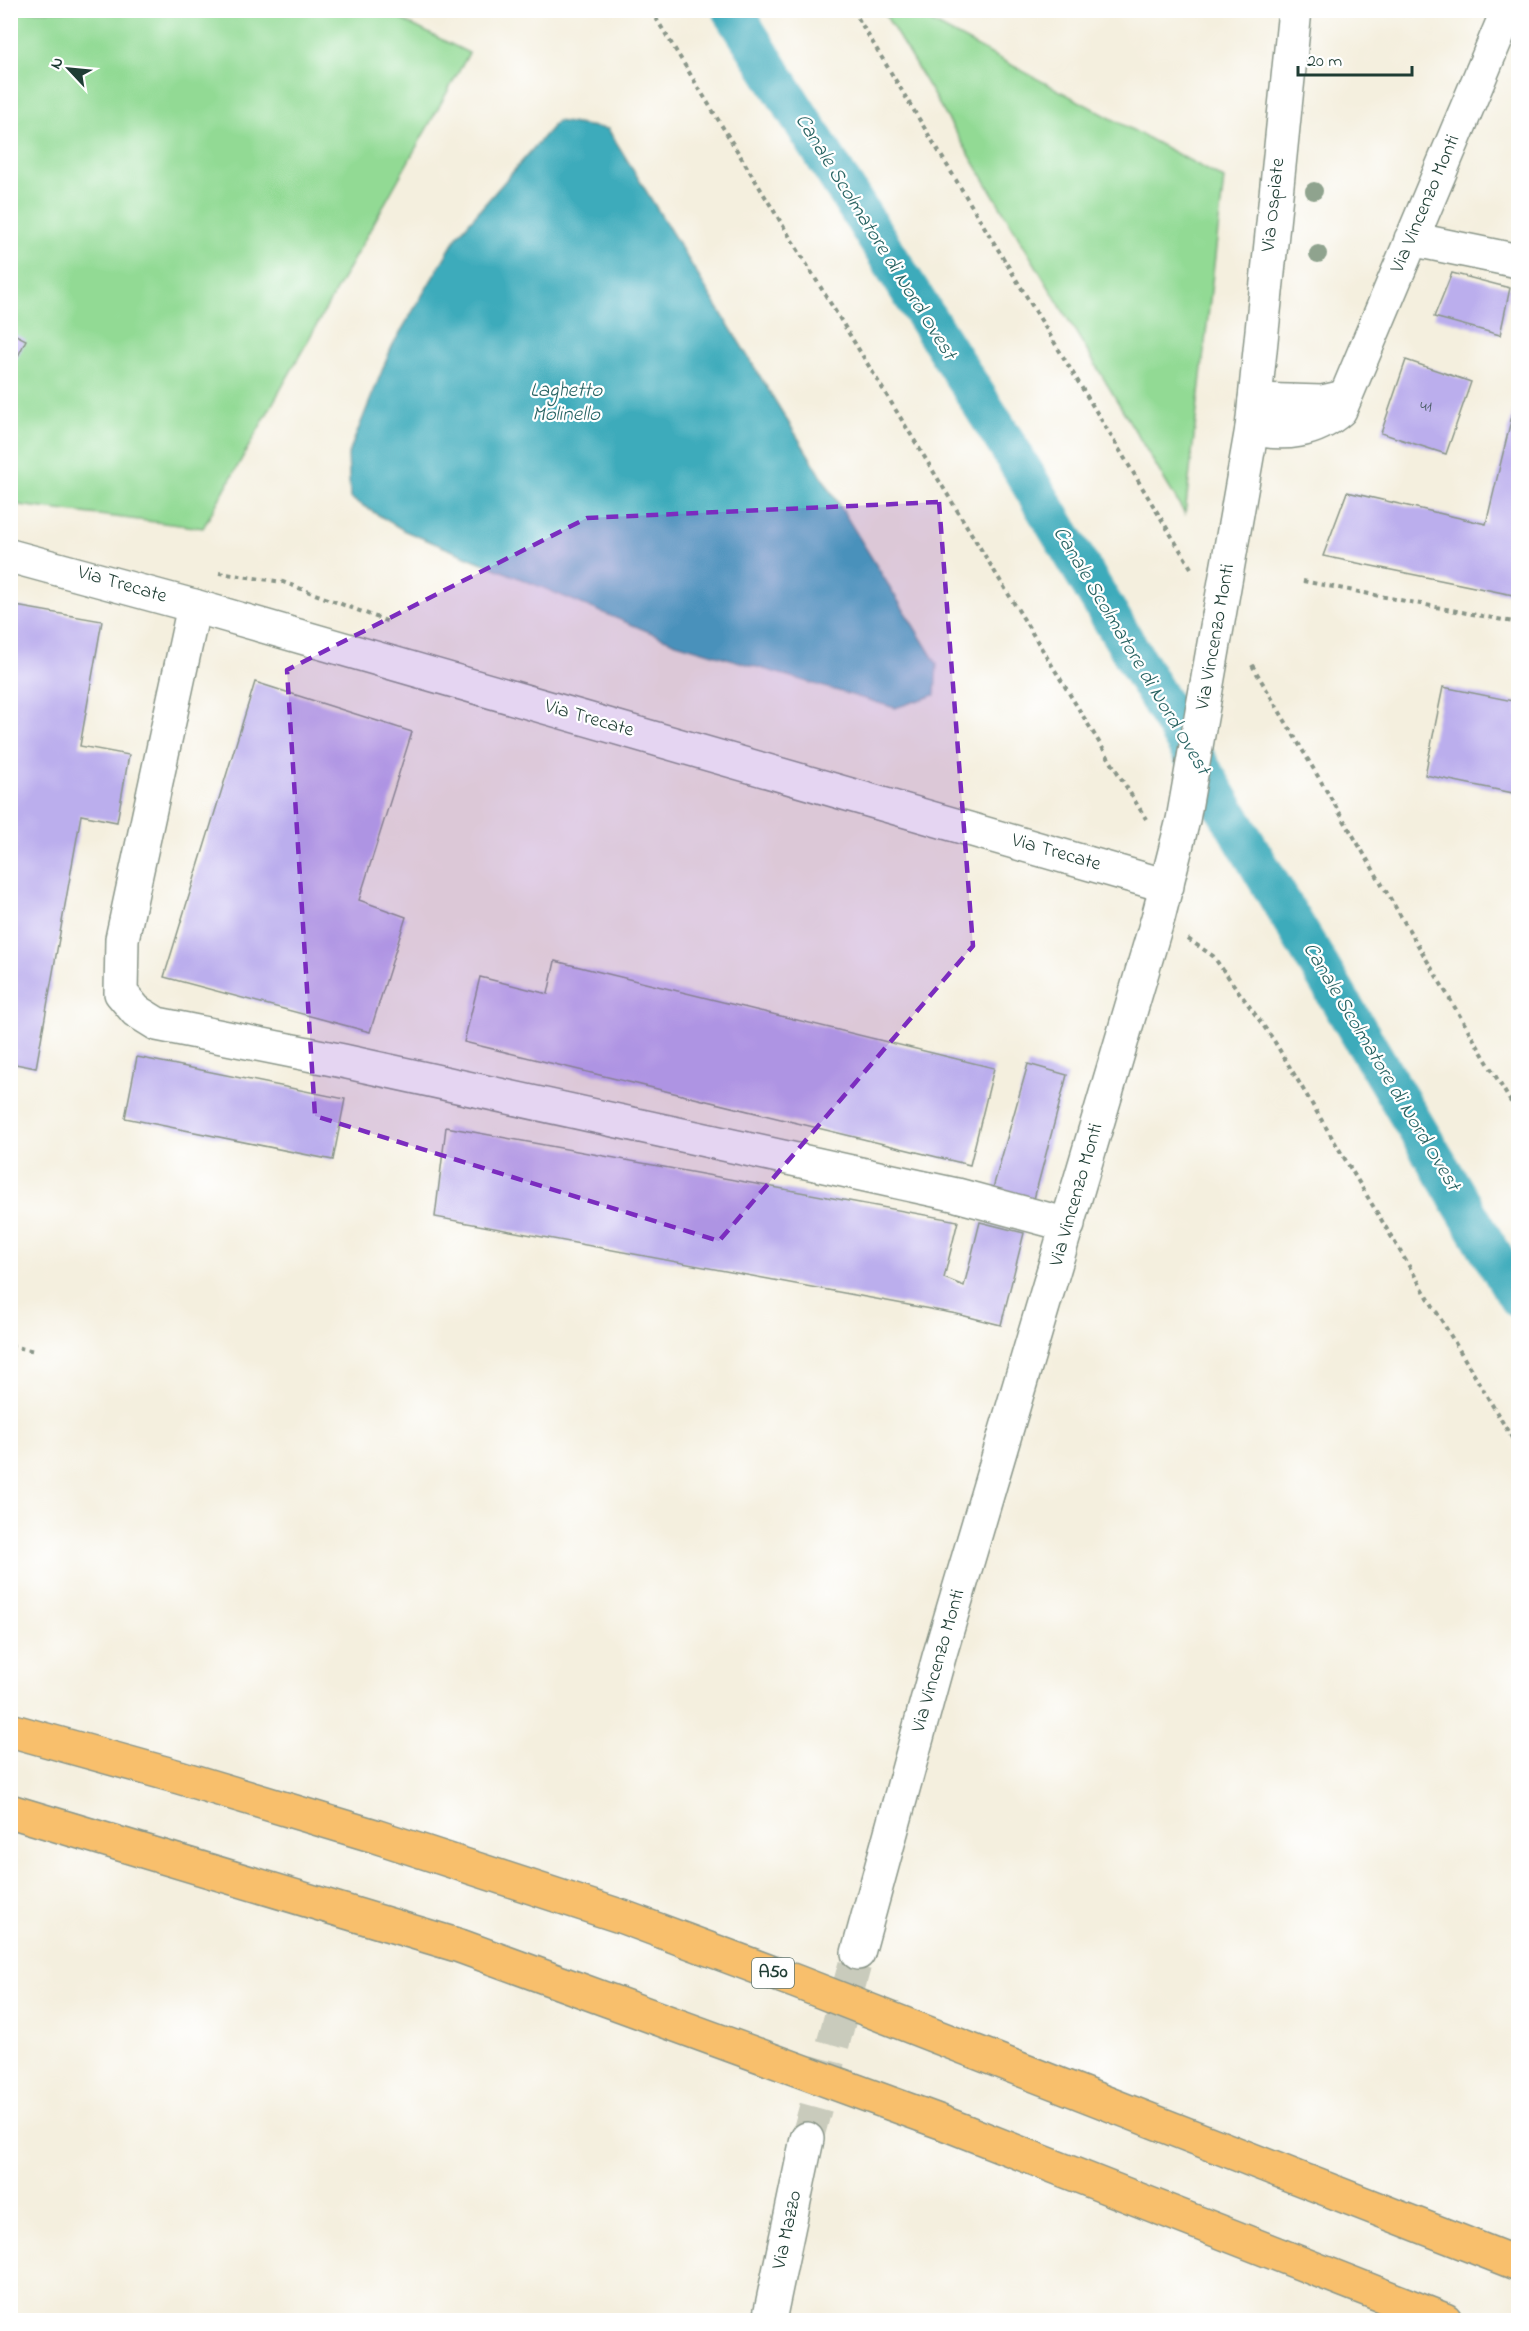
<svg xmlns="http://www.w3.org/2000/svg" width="1529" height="2331" viewBox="0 0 1529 2331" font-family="'Indie Flower',sans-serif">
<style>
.green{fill:#92da94;stroke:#588c64;stroke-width:1.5}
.water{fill:#3cabbb;stroke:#2e7478;stroke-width:1.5}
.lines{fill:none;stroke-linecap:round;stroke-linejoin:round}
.canal{stroke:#3cabbb;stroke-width:40}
.building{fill:#bbaeed}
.minor-tunnel{stroke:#c9cbbc;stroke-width:33;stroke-dasharray:33 16;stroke-linecap:butt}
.minor-casing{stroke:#8a9689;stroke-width:36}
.highway-casing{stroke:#8a9689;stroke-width:36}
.path{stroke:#8a9689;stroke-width:4;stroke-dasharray:4.5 4.5;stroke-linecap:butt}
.minor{stroke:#fff;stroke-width:33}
.highway{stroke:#f8bf6c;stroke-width:33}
.tree{fill:#8fa38e}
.marked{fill:#7b2cbf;fill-opacity:0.2;stroke:#7b2cbf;stroke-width:4.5;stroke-dasharray:12 8;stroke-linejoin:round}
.labels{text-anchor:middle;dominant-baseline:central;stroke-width:4.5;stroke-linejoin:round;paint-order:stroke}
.number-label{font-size:16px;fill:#465962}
.shield{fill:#fff;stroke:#627771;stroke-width:1.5}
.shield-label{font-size:18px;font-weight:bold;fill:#1f3d34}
.street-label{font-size:20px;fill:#1f3d34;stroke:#fff}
.water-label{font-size:21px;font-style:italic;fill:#296463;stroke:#fff}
</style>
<rect width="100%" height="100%" fill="#fff"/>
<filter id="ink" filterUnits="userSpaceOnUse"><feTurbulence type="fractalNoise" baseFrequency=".0167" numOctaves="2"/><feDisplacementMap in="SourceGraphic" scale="12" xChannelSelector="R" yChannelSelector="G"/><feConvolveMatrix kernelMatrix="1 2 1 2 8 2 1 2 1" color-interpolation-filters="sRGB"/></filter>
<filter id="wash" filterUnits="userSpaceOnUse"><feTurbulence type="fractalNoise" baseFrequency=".008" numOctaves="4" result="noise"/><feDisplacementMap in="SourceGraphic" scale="24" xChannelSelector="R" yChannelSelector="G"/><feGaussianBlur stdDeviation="1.35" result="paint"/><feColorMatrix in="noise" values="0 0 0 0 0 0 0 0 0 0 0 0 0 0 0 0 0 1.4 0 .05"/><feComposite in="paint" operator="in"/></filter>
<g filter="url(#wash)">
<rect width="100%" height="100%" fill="#f4efde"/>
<g class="green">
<path d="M11 11H403L402 20 469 53 203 528 11 504Z"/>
<path d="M886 11H911L1224 179 1185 514 886 16Z"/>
</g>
<path class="water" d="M557 121 608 129 937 664 935 695 895 708 676 643 405 531 350 498 348 455 392 346 458 235Z"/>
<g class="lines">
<path class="canal" d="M732 10 1008 446 1518 1298"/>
</g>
<g id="blocks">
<g class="building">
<path d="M1452 273 1510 288 1500 335 1434 317Z"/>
<path d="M10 332 26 340 10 372Z"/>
<path d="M1406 360 1471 382 1446 454 1381 433Z"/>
<path d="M1518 391V596L1323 556 1347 492 1486 524Z"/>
<path d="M10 605 102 621 80 746 129 755 117 822 81 815 36 1068 10 1063Z"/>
<path d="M255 682 412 732 359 900 406 917 370 1032 164 977Z"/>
<path d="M1443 687 1518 702V794L1425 775Z"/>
<path d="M555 961 994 1068 970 1165 464 1042 480 977 548 994Z"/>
<path d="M137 1057 345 1099 333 1160 125 1118Z"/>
<path d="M1028 1064 1067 1075 1034 1199 993 1188Z"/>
<path d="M446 1127 958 1221 944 1278 964 1286 980 1222 1024 1233 1001 1325 957 1314 435 1217Z"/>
</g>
</g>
</g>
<g filter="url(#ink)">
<use href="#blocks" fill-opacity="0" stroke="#8a9689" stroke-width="1.5"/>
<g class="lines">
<path class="minor-tunnel" d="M807 2139 858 1953"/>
<g class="minor-casing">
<g id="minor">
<path d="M1411 239 1518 261"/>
<path d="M1255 400 1322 402 1344 397"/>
<path d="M1252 428C1284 436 1315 432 1340 410L1508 10"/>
<path d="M10 556 194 606 1167 886"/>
<path d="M194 606 122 939 121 993 136 1011 157 1024 343 1061 957 1195 1068 1225"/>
<path d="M858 1953 939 1657 1158 918 1183 820 1252 428 1295 10"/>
<path d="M769 2320 807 2139"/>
</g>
</g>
<g class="highway-casing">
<g id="highway">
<path d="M10 1730 179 1777 375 1836 623 1917 797 1982 1518 2264"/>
<path d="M10 1811 460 1946 941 2122 1445 2320"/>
</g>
</g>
<g class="path">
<path d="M651 10 1146 819"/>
<path d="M853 10 1191 568"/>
<path d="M219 573 283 582 389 622"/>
<path d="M1303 581 1518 623"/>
<path d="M1252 665 1518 1114"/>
<path d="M1188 939 1213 956 1273 1039 1518 1448"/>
<path d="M10 1346 35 1351"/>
</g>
<use href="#minor" class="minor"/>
<use href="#highway" class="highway"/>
</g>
<g class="tree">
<circle cx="1314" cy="191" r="9"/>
<circle cx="1318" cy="254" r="9"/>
</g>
</g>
<path class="marked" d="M939 502 973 946 719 1241 315 1116 287 670 587 518Z"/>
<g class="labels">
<g class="number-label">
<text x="1426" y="407">41</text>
</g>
<rect class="shield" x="752" y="1958" width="42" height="30" rx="4.5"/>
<g class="shield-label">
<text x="773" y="1973">A50</text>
</g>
<g class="street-label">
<text transform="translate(1426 204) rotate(-67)">Via Vincenzo Monti</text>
<text transform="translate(1274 205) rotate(-84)">Via Ospiate</text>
<text transform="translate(122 585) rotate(16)">Via Trecate</text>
<text transform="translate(1216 637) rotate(-80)">Via Vincenzo Monti</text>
<text transform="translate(589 719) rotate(16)">Via Trecate</text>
<text transform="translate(1056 853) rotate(16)">Via Trecate</text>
<text transform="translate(1077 1195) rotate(-74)">Via Vincenzo Monti</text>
<text transform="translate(939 1661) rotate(-74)">Via Vincenzo Monti</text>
<text transform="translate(788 2230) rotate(-78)">Via Mazzo</text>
</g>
<g class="water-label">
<text transform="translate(875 237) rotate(58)">Canale Scolmatore di Nord Ovest</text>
<text x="566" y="391">Laghetto<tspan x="566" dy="24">Molinello</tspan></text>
<text transform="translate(1131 651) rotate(59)">Canale Scolmatore di Nord Ovest</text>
<text transform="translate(1381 1067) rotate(59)">Canale Scolmatore di Nord Ovest</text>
</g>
</g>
<rect width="1529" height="2331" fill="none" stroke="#fff" stroke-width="36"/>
<g transform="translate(69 69) rotate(296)" stroke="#ffffff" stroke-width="4.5" paint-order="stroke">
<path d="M0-4.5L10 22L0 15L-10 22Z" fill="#1f3d34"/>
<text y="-9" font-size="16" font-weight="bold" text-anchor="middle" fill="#1f3d34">N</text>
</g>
<path d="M1298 66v9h114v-9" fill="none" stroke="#1f3d34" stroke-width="3"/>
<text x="1307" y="66" font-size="18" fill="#1f3d34" stroke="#ffffff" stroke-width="4.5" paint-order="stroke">20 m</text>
</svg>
